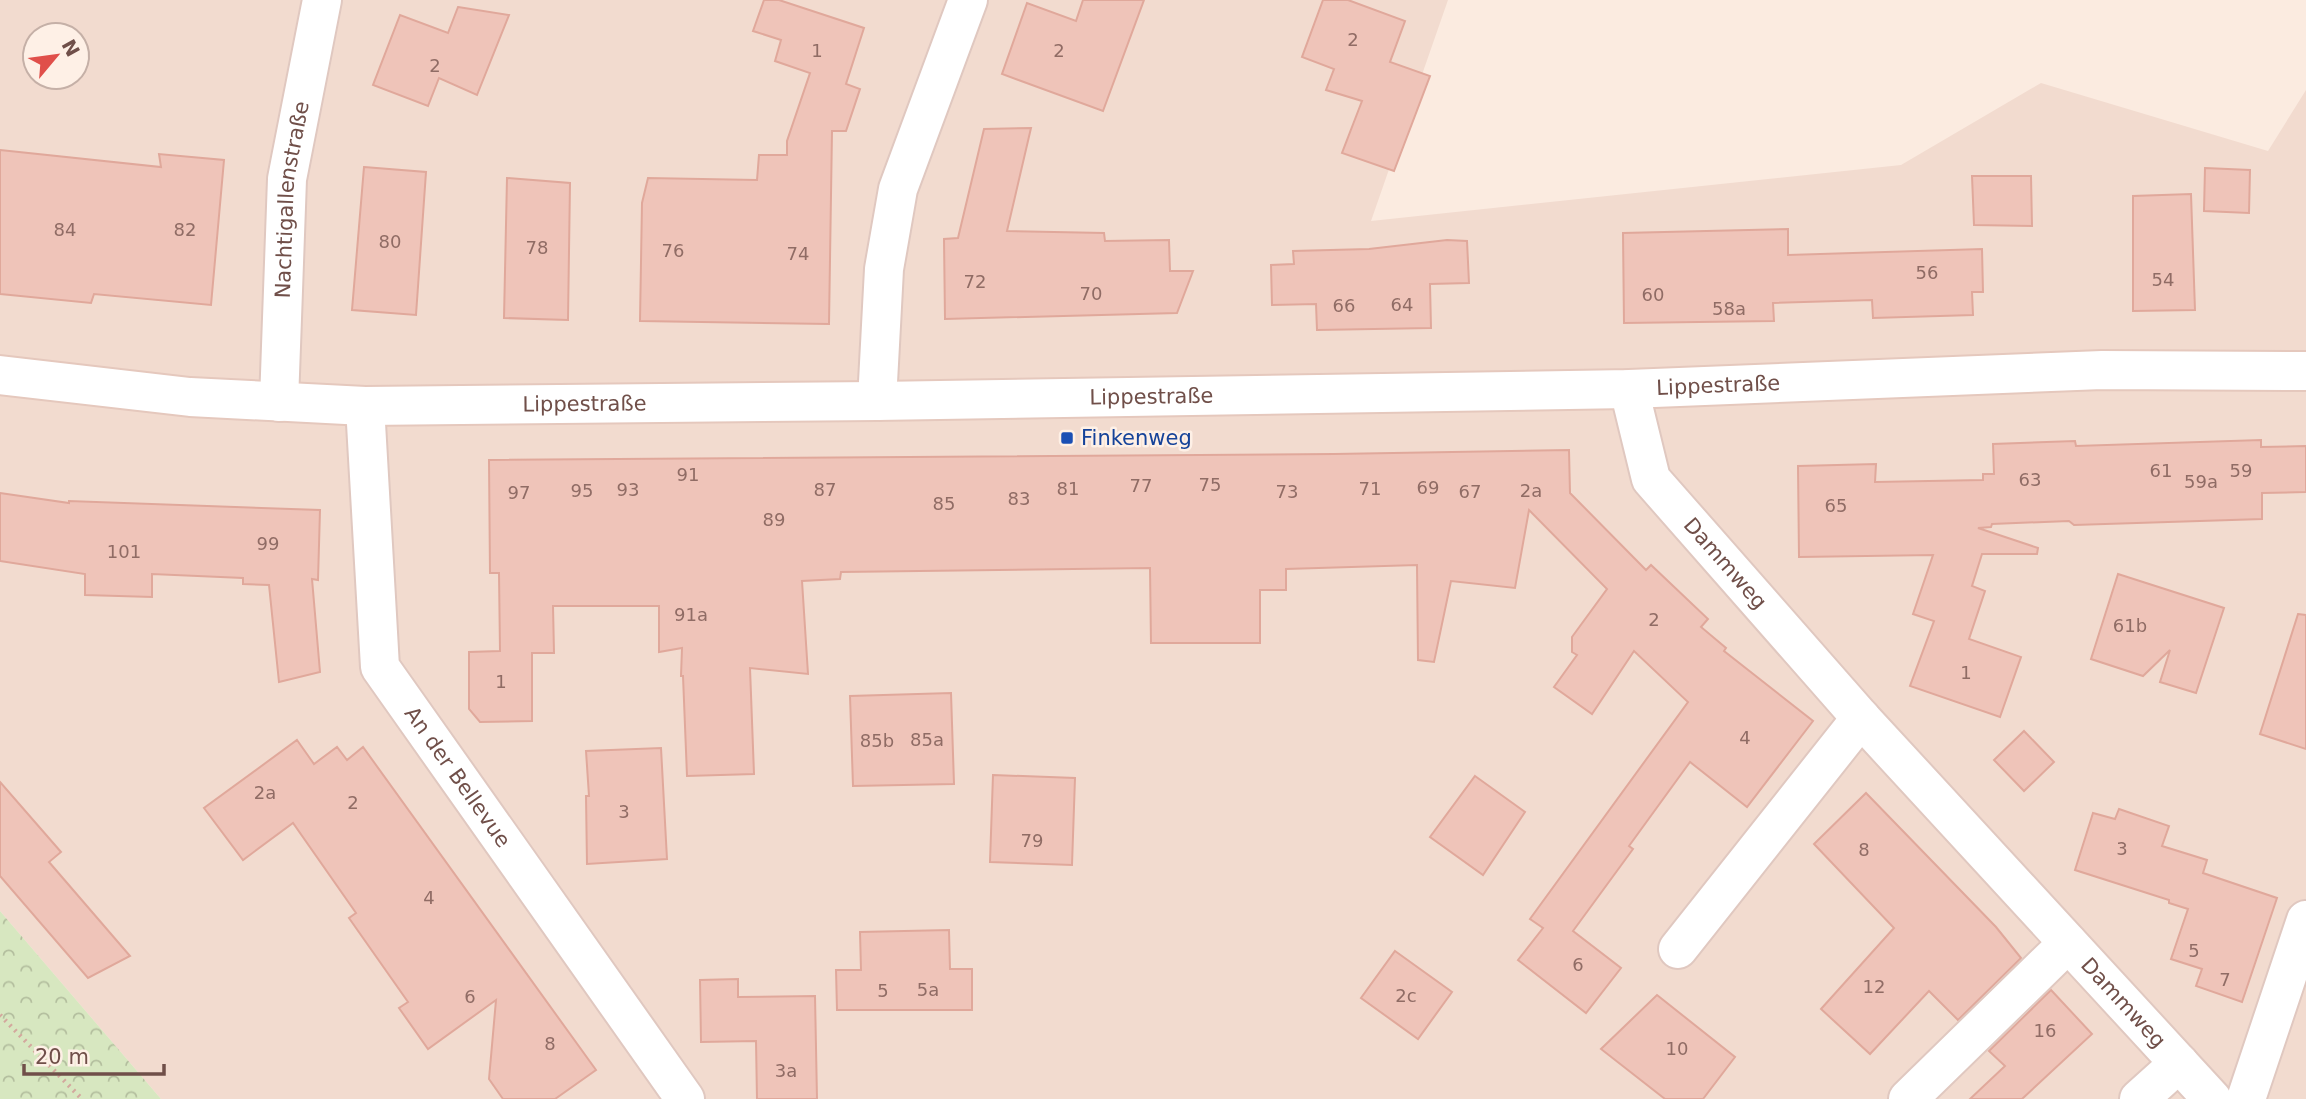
<svg xmlns="http://www.w3.org/2000/svg" width="2306" height="1099" viewBox="0 0 2306 1099" font-family="'DejaVu Sans',sans-serif">
<style>
.residential{fill:#f2dbcf;fill-rule:evenodd}
.forest{fill:url(#forest-crowns)}
.building{fill:#efc4b9;stroke:#e0a89b;stroke-width:2}
.lines{fill:none;stroke-linecap:round;stroke-linejoin:round}
.minor-casing{stroke:#e0c8c0;stroke-width:42}
.secondary-casing{stroke:#e5c8bd;stroke-width:42}
.path{stroke:#d3a89d;stroke-width:4.5;stroke-dasharray:2 5;stroke-linecap:butt}
.minor{stroke:#fff;stroke-width:38}
.secondary{stroke:#fff;stroke-width:38}
.transit-dot{fill:#1a4fb4;stroke:#fef0e6;stroke-width:2.5}
.labels{text-anchor:middle;dominant-baseline:central;stroke-width:5;stroke-linejoin:round;paint-order:stroke}
.number-label{font-size:18px;fill:#906c65}
.street-label{font-size:21px;fill:#704f49;stroke:#fef0e6}
.transit-label{font-size:21px;fill:#164399;stroke:#fef0e6;text-anchor:start}
</style>
<defs>
<pattern id="forest-crowns" width="20" height="18" patternUnits="userSpaceOnUse" patternTransform="scale(1.75)"><rect width="20" height="18" fill="#d7e7c0"/><path d="M2 6a3 3 0 1 1 6 0M12 15a3 3 0 1 1 6 0" fill="none" stroke="#b3be9e"/></pattern>
</defs>
<rect width="100%" height="100%" fill="#fbebe0"/>
<path class="residential" d="M0 0H1448L1371 221 1901 165 2041 83 2268 151 2306 90V1099H161L0 911ZM35 35H77V77H35Z"/>
<path class="forest" d="M0 911 161 1099H0Z"/>
<g class="building">
<path d="M764 0H779L864 28 846 84 860 89 846 131H832L829 324 640 321 642 203 648 178 757 180 759 155H787V141L810 73 775 61 781 40 753 31Z"/>
<path d="M1083 0H1144L1103 111 1002 74 1027 3 1076 21Z"/>
<path d="M1323 0H1348L1405 21 1390 62 1430 76 1394 171 1342 153 1362 101 1326 90 1334 69 1302 57Z"/>
<path d="M458 7 509 15 477 95 439 78 428 106 373 85 400 15 448 33Z"/>
<path d="M1031 128 1007 231 1104 233 1105 241 1169 240 1170 271H1193L1177 313 945 319 944 239 958 238 984 129Z"/>
<path d="M0 150 161 167 159 154 224 160 211 305 94 294 91 303 0 294Z"/>
<path d="M364 167 426 172 416 315 352 310Z"/>
<path d="M2205 168 2250 170 2249 213 2204 211Z"/>
<path d="M1972 176H2031L2032 226 1974 225Z"/>
<path d="M507 178 570 183 568 320 504 318Z"/>
<path d="M2191 194 2195 310 2133 311V196Z"/>
<path d="M1788 229V255L1982 249 1983 292H1972L1973 315 1873 318 1872 300 1773 303 1774 321 1624 323 1623 233Z"/>
<path d="M1447 240 1467 241 1469 283 1430 284 1431 328 1317 330 1316 304 1272 305 1271 265 1294 264 1293 251 1369 249Z"/>
<path d="M2261 440V447L2306 446V492L2262 493V519L2074 525 2069 521 1992 524 1991 527 1978 528 2038 548 2037 554H1982L1972 586 1985 591 1969 639 2021 657 2000 717 1910 686 1934 621 1913 614 1933 555 1799 557 1798 466 1876 464 1875 482 1983 480V474H1994L1993 444 2075 441 2076 446Z"/>
<path d="M1569 450 1570 493 1646 570 1651 565 1708 619 1701 627 1726 648 1724 651 1813 721 1747 807 1690 762 1629 846 1633 849 1573 931 1621 968 1586 1013 1518 960 1543 928 1530 919 1688 702 1634 651 1592 714 1554 687 1577 655 1572 652V637L1607 589 1529 510 1515 588 1451 581 1434 662 1418 660 1417 565 1286 569V590H1260V643H1151L1150 568 841 572 840 579 802 581 808 674 750 668 754 774 687 776 683 676H681L682 648 659 652V606H553L554 653H532V721L480 722 469 709V652L500 651 499 573H490L489 460 1334 454Z"/>
<path d="M0 493 69 503V501L320 510 318 580 312 579 320 672 279 682 269 585 243 584V578L152 574V597L85 595V574L0 561Z"/>
<path d="M2118 574 2224 608 2196 693 2160 682 2170 650 2143 676 2091 659Z"/>
<path d="M2298 614 2306 615V749L2260 734Z"/>
<path d="M951 693 954 784 853 786 850 696Z"/>
<path d="M2024 731 2054 762 2024 791 1994 760Z"/>
<path d="M297 740 314 764 337 747 347 760 363 747 596 1070 555 1099H503L489 1079 496 1000 428 1049 399 1008 408 1002 349 918 356 913 293 823 243 860 204 808Z"/>
<path d="M661 748 667 859 587 864 586 796H589L586 751Z"/>
<path d="M993 775 1075 778 1072 865 990 862Z"/>
<path d="M1475 776 1525 812 1483 875 1430 837Z"/>
<path d="M0 782 61 852 49 862 130 956 88 978 0 876Z"/>
<path d="M1866 793 1996 927 2021 958 1958 1020 1929 991 1870 1054 1821 1009 1894 928 1814 844Z"/>
<path d="M2119 809 2169 826 2162 846 2207 860 2203 873 2277 898 2242 1002 2196 986 2202 969 2171 959 2188 909 2169 903V900L2075 870 2093 813 2115 819Z"/>
<path d="M949 930 950 969H972V1010H837L836 970H861L860 932Z"/>
<path d="M1395 951 1452 992 1418 1039 1361 998Z"/>
<path d="M738 979V997L815 996 817 1099H757L756 1041 701 1042 700 980Z"/>
<path d="M2051 990 2092 1034 2022 1099H1970L2005 1066 1989 1051Z"/>
<path d="M1657 995 1735 1057 1703 1099H1665L1601 1049Z"/>
</g>
<g class="lines">
<g class="minor-casing">
<g id="minor">
<path id="s1" d="M1629 389 1651 479 1861 718 2212 1099"/>
<path d="M877 401 884 269 898 189 968 0"/>
<path id="s2" d="M279 402 287 179 322 0"/>
<path id="s3" d="M365 406 380 667 685 1099"/>
<path d="M1678 949 1861 718"/>
<path d="M1908 1099 2068 943"/>
<path d="M2139 1099 2179 1063"/>
<path d="M2246 1099 2306 920"/>
</g>
</g>
<g class="secondary-casing">
<g id="secondary">
<path id="s4" d="M0 375 190 397 365 406 877 401 1629 389 2102 370 2306 371"/>
</g>
</g>
<path class="path" d="M0 1015 82 1099"/>
<use href="#minor" class="minor"/>
<use href="#secondary" class="secondary"/>
</g>
<rect class="transit-dot" x="1060" y="431" width="14" height="14" rx="3.5"/>
<g class="labels">
<g class="number-label">
<text x="1353" y="39">2</text>
<text x="817" y="50">1</text>
<text x="1059" y="50">2</text>
<text x="435" y="65">2</text>
<text x="65" y="229">84</text>
<text x="185" y="229">82</text>
<text x="390" y="241">80</text>
<text x="537" y="247">78</text>
<text x="673" y="250">76</text>
<text x="798" y="253">74</text>
<text x="1927" y="272">56</text>
<text x="2163" y="279">54</text>
<text x="975" y="281">72</text>
<text x="1091" y="293">70</text>
<text x="1653" y="294">60</text>
<text x="1402" y="304">64</text>
<text x="1344" y="305">66</text>
<text x="1729" y="308">58a</text>
<text x="2161" y="470">61</text>
<text x="2241" y="470">59</text>
<text x="688" y="474">91</text>
<text x="2030" y="479">63</text>
<text x="2201" y="481">59a</text>
<text x="1210" y="484">75</text>
<text x="1141" y="485">77</text>
<text x="1428" y="487">69</text>
<text x="1068" y="488">81</text>
<text x="1370" y="488">71</text>
<text x="628" y="489">93</text>
<text x="825" y="489">87</text>
<text x="582" y="490">95</text>
<text x="1531" y="490">2a</text>
<text x="1287" y="491">73</text>
<text x="1470" y="491">67</text>
<text x="519" y="492">97</text>
<text x="1019" y="498">83</text>
<text x="944" y="503">85</text>
<text x="1836" y="505">65</text>
<text x="774" y="519">89</text>
<text x="268" y="543">99</text>
<text x="124" y="551">101</text>
<text x="691" y="614">91a</text>
<text x="1654" y="619">2</text>
<text x="2130" y="625">61b</text>
<text x="1966" y="672">1</text>
<text x="501" y="681">1</text>
<text x="1745" y="737">4</text>
<text x="927" y="739">85a</text>
<text x="877" y="740">85b</text>
<text x="265" y="792">2a</text>
<text x="353" y="802">2</text>
<text x="624" y="811">3</text>
<text x="1032" y="840">79</text>
<text x="2122" y="848">3</text>
<text x="1864" y="849">8</text>
<text x="429" y="897">4</text>
<text x="2194" y="950">5</text>
<text x="1578" y="964">6</text>
<text x="2225" y="979">7</text>
<text x="1874" y="986">12</text>
<text x="928" y="989">5a</text>
<text x="883" y="990">5</text>
<text x="1406" y="995">2c</text>
<text x="470" y="996">6</text>
<text x="2045" y="1030">16</text>
<text x="550" y="1043">8</text>
<text x="1677" y="1048">10</text>
<text x="786" y="1070">3a</text>
</g>
<g class="street-label">
<text stroke="none"><textPath href="#s2" startOffset="203">Nachtigallenstraße</textPath></text>
<text stroke="none"><textPath href="#s4" startOffset="1720">Lippestraße</textPath></text>
<text stroke="none"><textPath href="#s4" startOffset="1153">Lippestraße</textPath></text>
<text stroke="none"><textPath href="#s4" startOffset="586">Lippestraße</textPath></text>
<text stroke="none"><textPath href="#s1" startOffset="205">Dammweg</textPath></text>
<text stroke="none"><textPath href="#s3" startOffset="396">An der Bellevue</textPath></text>
<text stroke="none"><textPath href="#s1" startOffset="798">Dammweg</textPath></text>
</g>
<g class="transit-label">
<text x="1081" y="438">Finkenweg</text>
</g>
</g>
<g transform="translate(56 56) rotate(61)"><circle r="33" fill="#fef0e6" stroke="#c5b0a7" stroke-width="2"/>
<path d="M0-5L12 26L0 18L-12 26Z" fill="#e04f4a"/>
<text y="-10" font-size="19" font-weight="bold" text-anchor="middle" fill="#704f49">N</text>
</g>
<path d="M24 1064v10h140v-10" fill="none" stroke="#704f49" stroke-width="3.5"/>
<text x="35" y="1064" font-size="21" fill="#704f49" stroke="#fef0e6" stroke-width="5" paint-order="stroke">20 m</text>
</svg>
